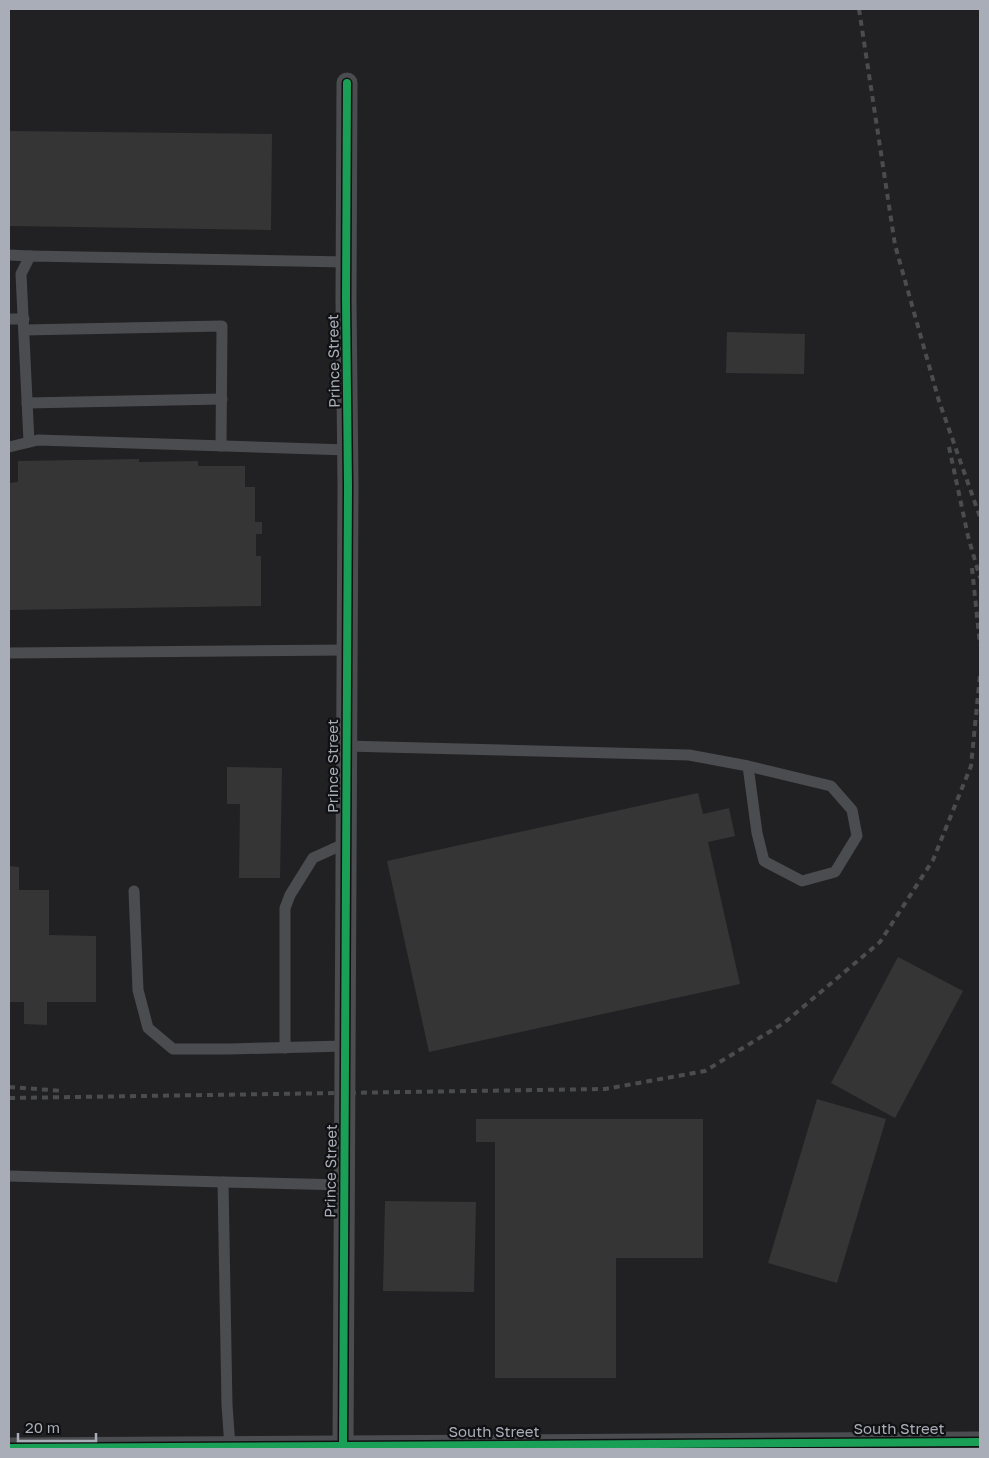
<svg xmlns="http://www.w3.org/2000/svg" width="989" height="1458" viewBox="0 0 989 1458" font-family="'Golos Text',sans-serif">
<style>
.built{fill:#212123}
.building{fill:#353536}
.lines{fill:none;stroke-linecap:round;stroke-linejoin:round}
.lane{stroke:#4b4c50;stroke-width:11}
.street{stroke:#4b4c50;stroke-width:21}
.rail{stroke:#4b4c4f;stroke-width:4;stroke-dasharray:6 5;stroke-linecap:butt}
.cycleway-casing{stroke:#111113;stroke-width:11}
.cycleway{stroke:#1a9f57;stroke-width:8}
.labels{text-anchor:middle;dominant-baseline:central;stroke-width:4.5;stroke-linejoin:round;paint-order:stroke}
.street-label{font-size:15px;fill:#a8adb8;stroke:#111113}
</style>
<rect width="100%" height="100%" fill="#171717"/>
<rect class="built" x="9" y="9" width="971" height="1440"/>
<g class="building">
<path d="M9 131 272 134 271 230 9 226Z"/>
<path d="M727 332 805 334 804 374 726 373Z"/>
<path d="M139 459V462L198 461V466H245V487H255V522H262V534H256V556H261V606L9 610V483L18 482V461Z"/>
<path d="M227 767 282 768 280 878H239L240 804H227Z"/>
<path d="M698 793 703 814 729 808 735 836 708 842 740 984 429 1052 387 861Z"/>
<path d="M9 866 19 867V890H49V935L96 936V1002H47V1025L24 1024V1002H9Z"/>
<path d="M898 957 963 991 895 1118 831 1083Z"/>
<path d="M817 1099 886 1119 837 1283 768 1263Z"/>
<path d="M476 1119H703V1258H616V1378H495V1142H476Z"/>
<path d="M385 1201 476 1202 474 1292 383 1291Z"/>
</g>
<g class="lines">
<g class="lane">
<path d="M9 255 30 256"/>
<path d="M9 319H24"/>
<path d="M24 330 222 326 221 446"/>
<path d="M27 403 222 399"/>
<path d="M29 442 21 274 30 256 346 262"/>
<path d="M9 447 38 440 348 450"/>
<path d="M9 653 347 650"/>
<path d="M346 746 689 755 748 766 831 786 852 810 857 836 835 872 802 881 764 861 757 833 748 766"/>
<path d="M134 891 138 990 148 1028 173 1049H230L345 1046"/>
<path d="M285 1048V908L290 895 313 858 346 843"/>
<path d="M9 1176 223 1182"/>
<path d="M230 1447 227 1405 223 1182 344 1185"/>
</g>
<g class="street">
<path d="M9 1448 980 1442"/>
<path d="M343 1449 348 486 346 299 347 83"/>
</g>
<g class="rail">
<path d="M859 9 895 245 939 401 980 517"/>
<path d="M949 447 968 536 980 578"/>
<path d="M972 568 980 645"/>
<path d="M9 1087 64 1091"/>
<path d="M9 1098 605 1089 705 1071 784 1023 880 942 933 860 971 766 980 675"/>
</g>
<g class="cycleway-casing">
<g id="cycleway">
<path d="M9 1448 980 1442"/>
<path d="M343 1449 348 486 346 299 347 83"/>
</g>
</g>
<use href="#cycleway" class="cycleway"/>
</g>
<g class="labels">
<g class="street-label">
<text transform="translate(333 361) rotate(-91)">Prince Street</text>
<text transform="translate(332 766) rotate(-90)">Prince Street</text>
<text transform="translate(330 1171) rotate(-89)">Prince Street</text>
<text x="899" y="1428">South Street</text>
<text x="494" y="1431">South Street</text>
</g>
</g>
<rect width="989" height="1458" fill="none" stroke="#a8adb8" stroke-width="20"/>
<path d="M18 1433v8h78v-8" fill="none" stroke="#a8adb8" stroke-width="2.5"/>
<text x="25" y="1433" font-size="15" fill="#a8adb8" stroke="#111113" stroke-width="4" paint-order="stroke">20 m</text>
</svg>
